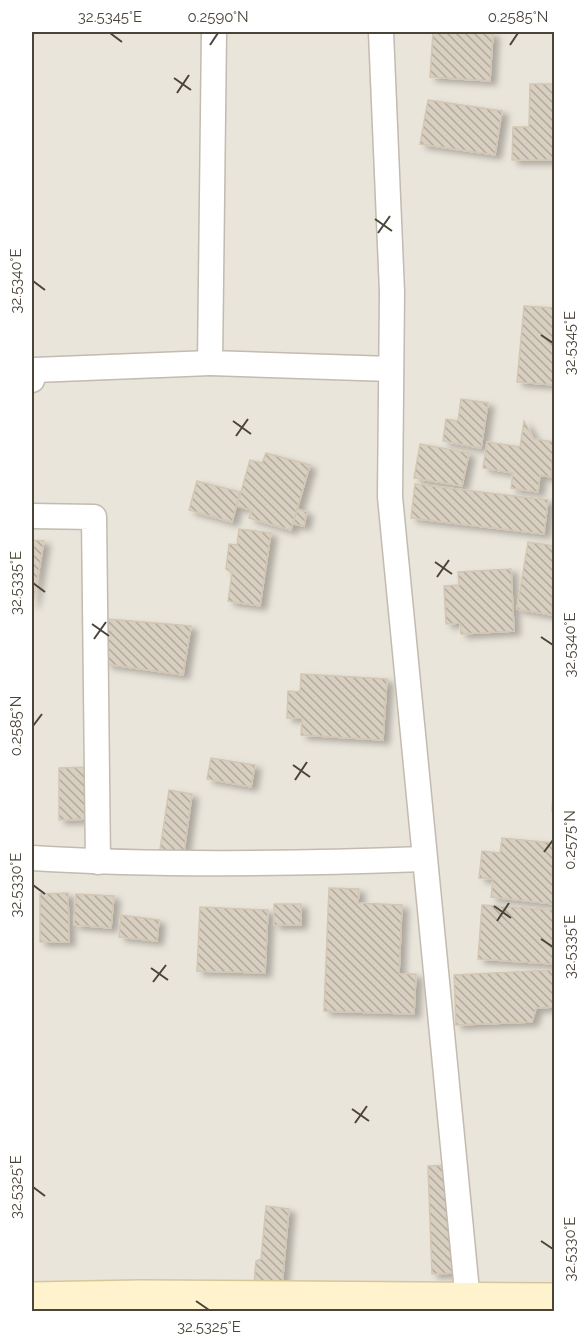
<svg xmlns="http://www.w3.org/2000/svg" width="586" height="1343" viewBox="0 0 586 1343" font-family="Raleway,sans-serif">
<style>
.residential{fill:#eae5da}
.building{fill:url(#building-back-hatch);stroke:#d3c7b4;stroke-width:1.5;filter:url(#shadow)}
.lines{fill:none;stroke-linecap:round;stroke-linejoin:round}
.street-casing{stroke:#c2bbae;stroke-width:27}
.secondary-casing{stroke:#d6c79b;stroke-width:36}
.street{stroke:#fff;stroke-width:24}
.secondary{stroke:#fff3cd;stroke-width:33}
.ticks{fill:none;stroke:#4b4439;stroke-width:2}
.neatline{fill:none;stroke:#4b4439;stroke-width:2}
.ticks-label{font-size:15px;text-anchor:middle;fill:#4b4439}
</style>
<defs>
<pattern id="building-back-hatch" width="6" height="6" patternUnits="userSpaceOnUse" patternTransform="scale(1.5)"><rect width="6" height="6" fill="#d8cfc1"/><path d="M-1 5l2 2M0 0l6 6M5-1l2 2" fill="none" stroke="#b1aa9e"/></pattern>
<filter id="shadow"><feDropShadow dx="6" dy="4" stdDeviation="3" flood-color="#0004"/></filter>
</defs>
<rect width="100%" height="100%" fill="#f6f3ec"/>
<rect class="residential" x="32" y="32" width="522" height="1279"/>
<g class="building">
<path d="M433 32 493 33 490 81 430 77Z"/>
<path d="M530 84H554V160H512L513 127H529Z"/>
<path d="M428 100 502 111 495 155 420 144Z"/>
<path d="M524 306 554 308V385L517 382Z"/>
<path d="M461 399 488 403 481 448 443 441 446 419 458 421Z"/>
<path d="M524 421 534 439 554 442 551 477 540 475 538 492 511 488 513 473 483 468 487 442 520 447Z"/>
<path d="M420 444 469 453 462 486 414 478Z"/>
<path d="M266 453 310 465 291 530 249 518 252 510 237 506 250 460 262 463Z"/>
<path d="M197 481 240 492 232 522 189 510Z"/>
<path d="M415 484 548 500 544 534 411 518Z"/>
<path d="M297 509 307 512 304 526 293 524Z"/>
<path d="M239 529 271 533 260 606 228 601 232 573 226 569 229 544 237 545Z"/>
<path d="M32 540 44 541 33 604H32Z"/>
<path d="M528 542 554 546 552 615 517 609Z"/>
<path d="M511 569 514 631 461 634 460 623 446 624 444 586 459 585 458 572Z"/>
<path d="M108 619 191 626 183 675 106 664Z"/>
<path d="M301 674 387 679 383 740 301 735 302 718H287L288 691 300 692Z"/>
<path d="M211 758 255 765 251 787 207 779Z"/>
<path d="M90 767 91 819 59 820V768Z"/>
<path d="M554 774V811H552Z"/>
<path d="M169 790 192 794 183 859 159 856Z"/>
<path d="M502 838 554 843 552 877H554V904L491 897 493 879 479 878 482 851 500 853Z"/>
<path d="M329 888 359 889 358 903 402 905 399 974H416L414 1014 324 1011Z"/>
<path d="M68 893 69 942H40V894Z"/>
<path d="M76 894 114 896 111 928 74 925Z"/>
<rect x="274" y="904" width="27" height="21"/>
<path d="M482 905 554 910V964L478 959Z"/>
<path d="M200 907 268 910 265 973 197 971Z"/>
<path d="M121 915 159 920 157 941 119 937Z"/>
<path d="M554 970V1007L536 1008 532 1022 456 1025 454 975Z"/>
<path d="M451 1165 455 1273 432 1274 428 1166Z"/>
<path d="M266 1206 289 1209 282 1286 254 1284 256 1261 261 1259Z"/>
</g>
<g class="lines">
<g class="street-casing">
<g id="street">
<path d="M214 32 210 363 391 369"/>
<path d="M381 32 392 292 390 497 469 1312"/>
<path d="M32 380 35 370 210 363 161 365"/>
<path d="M32 516 94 517 98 862"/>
<path d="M32 858C162 866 293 864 424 859"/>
</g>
</g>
<g class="secondary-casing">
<path id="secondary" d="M32 1299 141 1297 554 1300"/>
</g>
<use href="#street" class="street"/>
<use href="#secondary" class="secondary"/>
</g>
<path class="ticks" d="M110 33 122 42M210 45 218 33M510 45 518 33M174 78 191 90M177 93 189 75M375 219 392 231M378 233 390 216M33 281 45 290M541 335 553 343M233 421 251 434M236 436 248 419M435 562 452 574M437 577 449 560M33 583 45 592M92 624 109 636M541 637 553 645M94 639 106 622M33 726 42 714M293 765 310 777M295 780 307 762M544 852 553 840M33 885 45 894M494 906 511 918M497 921 509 903M541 939 553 947M151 968 168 980M153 982 166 965M352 1109 369 1121M355 1123 367 1106M33 1187 45 1196M541 1241 553 1249M196 1301 209 1310"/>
<rect width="586" height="1343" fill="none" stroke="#ffffff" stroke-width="66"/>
<rect x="33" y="33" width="520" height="1277" class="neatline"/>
<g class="ticks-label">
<text x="110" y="22">32.5345°E</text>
<text x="218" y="22">0.2590°N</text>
<text x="518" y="22">0.2585°N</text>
<text transform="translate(16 281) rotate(-90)" y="5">32.5340°E</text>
<text transform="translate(570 343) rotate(-90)" y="5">32.5345°E</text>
<text transform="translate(16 583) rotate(-90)" y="5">32.5335°E</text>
<text transform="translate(570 645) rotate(-90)" y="5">32.5340°E</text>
<text transform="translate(16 726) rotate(-90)" y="5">0.2585°N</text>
<text transform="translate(570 840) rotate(-90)" y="5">0.2575°N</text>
<text transform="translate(16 885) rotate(-90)" y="5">32.5330°E</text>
<text transform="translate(570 947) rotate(-90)" y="5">32.5335°E</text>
<text transform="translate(16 1187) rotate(-90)" y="5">32.5325°E</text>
<text transform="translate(570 1249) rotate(-90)" y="5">32.5330°E</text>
<text x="209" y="1332">32.5325°E</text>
</g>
</svg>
